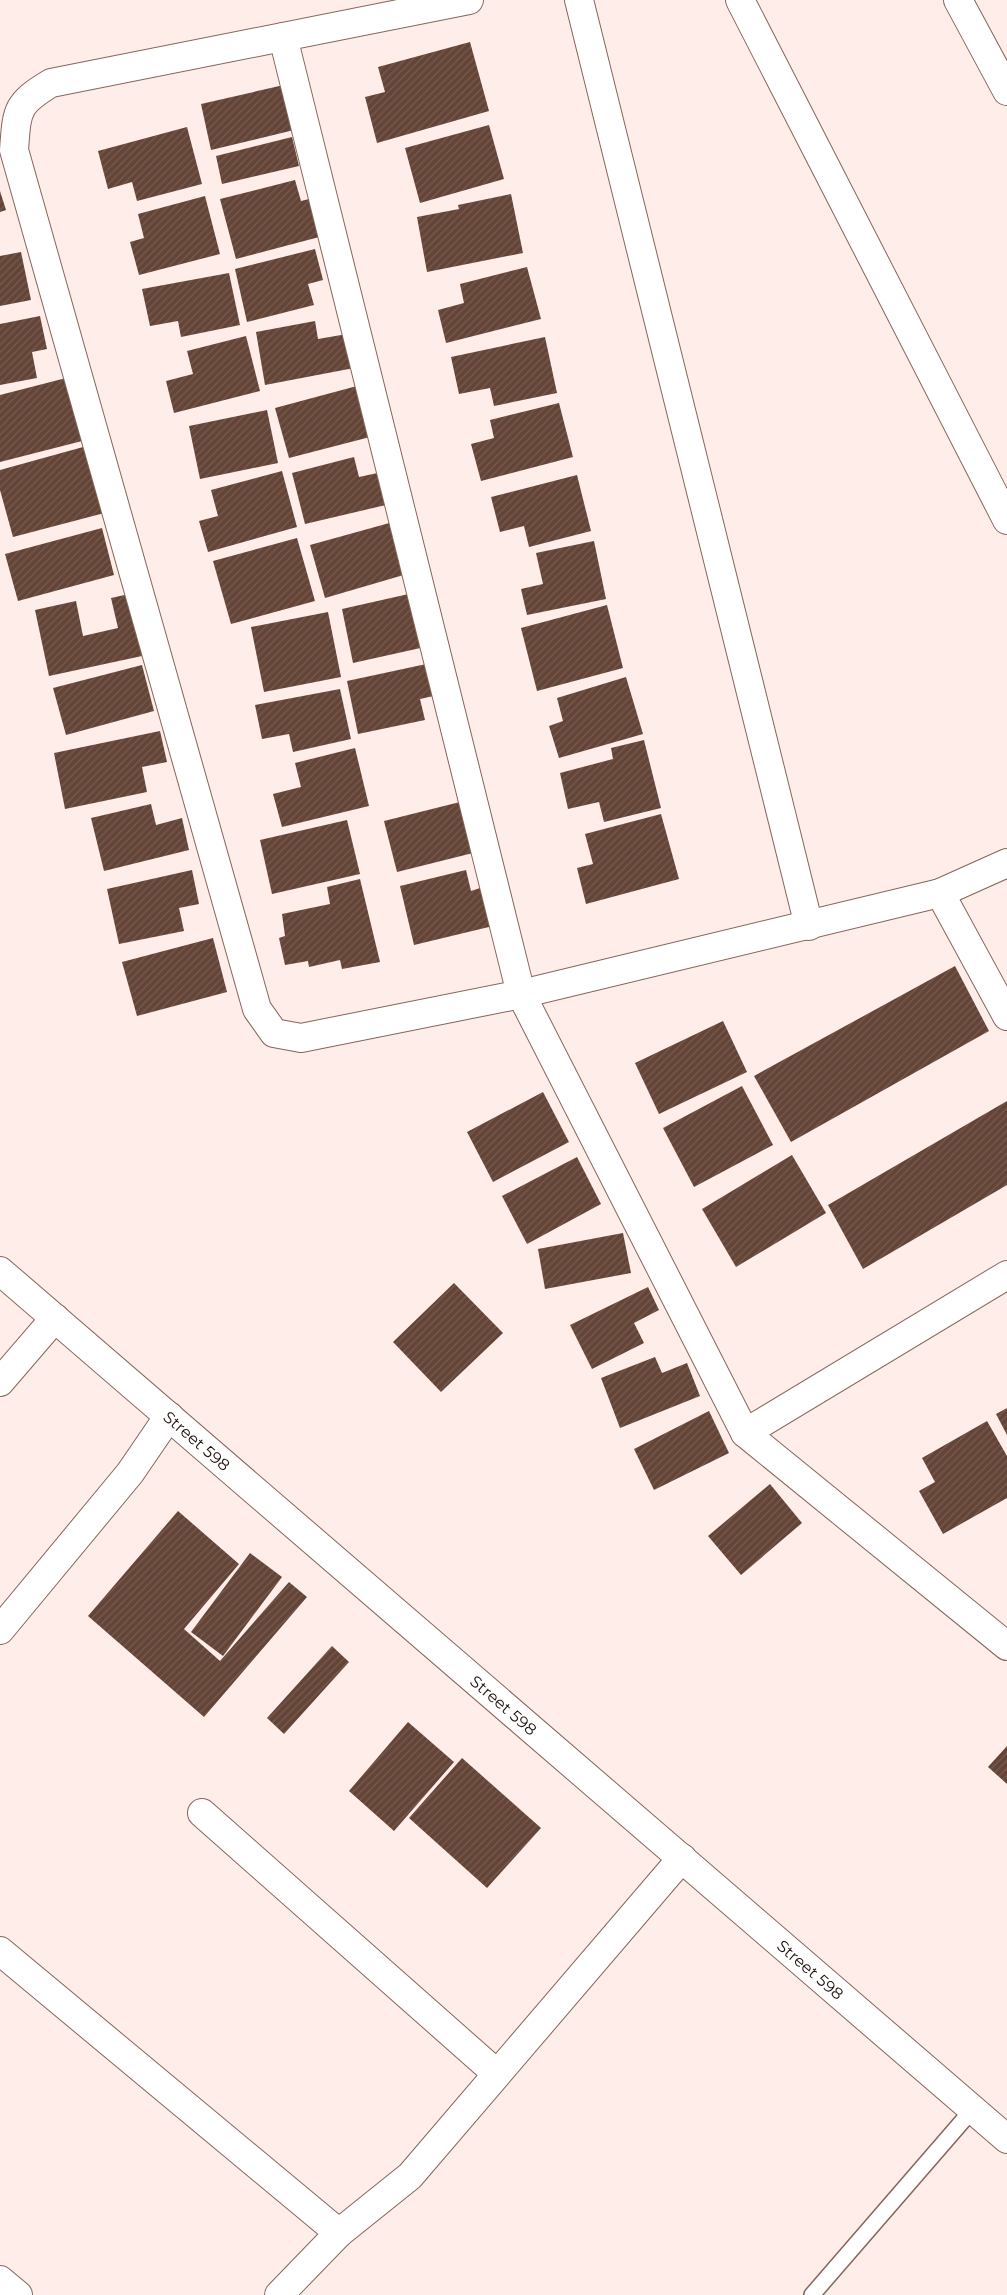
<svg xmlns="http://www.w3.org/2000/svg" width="1007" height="2295" viewBox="0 0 1007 2295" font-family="Montserrat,sans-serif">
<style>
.building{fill:url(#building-hatch)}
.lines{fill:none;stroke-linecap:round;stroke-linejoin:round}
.lane-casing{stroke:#886559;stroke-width:18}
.street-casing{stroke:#886559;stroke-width:30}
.primary-casing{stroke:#886559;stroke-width:30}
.lane{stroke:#fff;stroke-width:15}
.street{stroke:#fff;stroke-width:28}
.primary{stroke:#fff;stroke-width:28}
.labels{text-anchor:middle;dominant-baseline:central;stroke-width:5;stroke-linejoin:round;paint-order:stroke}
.street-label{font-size:16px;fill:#1e100c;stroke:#fefefe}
</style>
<defs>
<pattern id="building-hatch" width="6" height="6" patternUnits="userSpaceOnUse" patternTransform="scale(1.25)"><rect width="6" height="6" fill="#644437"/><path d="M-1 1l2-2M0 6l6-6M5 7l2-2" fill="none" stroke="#765b50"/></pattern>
</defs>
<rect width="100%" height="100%" fill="#feede8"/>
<g class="building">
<path d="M470 42 489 111 377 143 365 97 385 92 378 67Z"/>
<path d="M284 85 294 130 211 150 201 104Z"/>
<path d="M489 125 504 179 420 203 405 148Z"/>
<path d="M187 127 202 184 137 201 132 182 108 189 98 151Z"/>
<path d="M292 137 299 166 222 184 216 156Z"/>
<path d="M295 180 301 201 313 198 323 236 236 259 220 199Z"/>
<path d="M0 191 6 210 0 212Z"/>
<path d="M511 194 523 253 427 272 417 217 459 209 458 205Z"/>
<path d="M205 196 220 254 139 275 130 242 144 238 138 214Z"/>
<path d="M315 249 323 280 308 284 314 305 247 322 235 269Z"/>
<path d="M21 252 31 300 0 306V256Z"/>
<path d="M527 267 541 319 446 343 438 310 464 303 460 284Z"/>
<path d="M229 273 240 325 181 337 178 321 150 326 142 289Z"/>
<path d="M40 316 47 349 32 352 37 378 0 385V324Z"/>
<path d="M315 321 318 339 347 334 354 368 265 385 256 332Z"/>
<path d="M246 336 260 391 174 413 166 381 193 374 187 351Z"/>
<path d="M545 337 557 393 494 406 490 388 459 394 451 357Z"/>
<path d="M70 377 86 440 0 462V395Z"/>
<path d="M357 386 370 437 289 458 275 408Z"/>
<path d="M559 403 573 457 481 481 471 444 494 438 490 420Z"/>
<path d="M267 410 278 463 200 479 189 426Z"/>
<path d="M94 444 112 511 13 537 0 490V470Z"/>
<path d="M354 457 359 477 382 472 390 504 305 524 292 473Z"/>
<path d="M282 471 297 527 208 552 199 521 218 516 211 490Z"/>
<path d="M577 475 591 531 529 547 524 526 500 532 491 497Z"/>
<path d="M393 522 407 574 325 598 310 545Z"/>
<path d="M102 528 114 575 18 601 5 554Z"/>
<path d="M297 538 315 601 231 624 213 561Z"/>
<path d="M594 541 606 599 527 615 521 589 543 584 536 553Z"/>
<path d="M413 593 425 647 353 663 342 609Z"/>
<path d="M129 594 142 656 49 676 35 610 76 601 83 636 118 628 111 598Z"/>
<path d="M607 605 623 668 537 691 521 628Z"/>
<path d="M328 612 341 677 264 692 251 627Z"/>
<path d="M431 663 438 695 420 699 425 720 358 734 347 681Z"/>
<path d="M142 665 154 711 66 735 53 688Z"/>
<path d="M626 677 643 734 559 758 549 726 563 721 557 698Z"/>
<path d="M340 689 351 739 293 752 289 734 262 739 255 705Z"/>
<path d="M160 731 167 762 142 767 147 792 65 809 54 753Z"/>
<path d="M644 740 661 808 604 822 599 802 568 809 560 773 613 759 611 748Z"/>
<path d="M355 748 369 806 282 827 273 794 301 787 295 763Z"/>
<path d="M468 800 481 851 397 872 384 821Z"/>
<path d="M151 804 156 825 182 818 189 850 104 871 91 818Z"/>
<path d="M661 814 679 879 586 904 577 868 593 864 585 834Z"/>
<path d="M347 820 360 874 272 894 260 840Z"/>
<path d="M192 870 199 904 179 908 184 931 119 944 107 889Z"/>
<path d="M466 870 471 891 483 887 493 926 414 945 400 886Z"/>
<path d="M360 879 380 962 342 969 340 960 309 967 308 961 285 965 279 938 285 936 282 914 330 904 327 887Z"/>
<path d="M213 938 227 992 137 1016 122 962Z"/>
<path d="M955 966 989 1031 791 1142 754 1076Z"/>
<path d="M723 1021 747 1072 659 1114 635 1063Z"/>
<path d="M742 1086 773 1145 694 1187 663 1128Z"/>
<path d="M543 1092 569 1142 493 1182 467 1132Z"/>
<path d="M1007 1101V1185L863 1269 828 1205Z"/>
<path d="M792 1155 826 1213 736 1267 702 1209Z"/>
<path d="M577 1157 601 1204 527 1244 502 1196Z"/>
<path d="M623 1233 631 1273 545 1289 538 1249Z"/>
<path d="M454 1283 503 1333 441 1392 393 1342Z"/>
<path d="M648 1287 659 1310 634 1323 644 1343 592 1369 570 1325Z"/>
<path d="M655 1357 662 1373 687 1363 700 1396 620 1428 601 1378Z"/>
<path d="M1007 1408V1435L996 1414Z"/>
<path d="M709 1411 729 1453 654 1490 634 1449Z"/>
<path d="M987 1421 1007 1456V1498L943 1534 919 1491 935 1482 922 1458Z"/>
<path d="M770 1484 802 1523 741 1575 708 1536Z"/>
<path d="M178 1511 239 1564 184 1629 220 1661 289 1582 307 1597 204 1717 88 1616Z"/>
<path d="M250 1553 282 1577 223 1656 191 1632Z"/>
<path d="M332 1646 349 1662 284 1734 267 1718Z"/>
<path d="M408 1722 454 1762 394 1831 349 1791Z"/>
<path d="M1007 1746V1784L988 1767Z"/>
<path d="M462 1758 541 1828 487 1888 409 1818Z"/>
</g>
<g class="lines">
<g class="lane-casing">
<path id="lane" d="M812 2295 973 2109"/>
</g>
<g class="street-casing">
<g id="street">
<path d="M469 0 51 83C16 104 17 110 14 150L257 1009 274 1033 301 1038 521 994 940 893 1007 863"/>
<path d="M579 0 809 926"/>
<path d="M740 0 1007 520"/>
<path d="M958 0 1007 91"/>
<path d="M283 37 521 994 745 1433 1007 1646"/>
<path d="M940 893 1007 1016"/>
<path d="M0 1382 55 1318"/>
<path d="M745 1433 1007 1275"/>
<path d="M0 1630 130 1473 169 1416"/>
<path d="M202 1813 496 2073"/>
<path d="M0 1951 339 2233"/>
<path d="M0 2280 18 2295"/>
<path d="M279 2295 339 2233 410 2176 682 1858"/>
</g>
</g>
<g class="primary-casing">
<g id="primary">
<path id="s1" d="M0 1271 1007 2139"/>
</g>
</g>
<use href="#lane" class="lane"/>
<use href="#street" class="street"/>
<use href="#primary" class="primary"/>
</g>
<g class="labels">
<g class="street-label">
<text stroke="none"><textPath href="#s1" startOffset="260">Street 598</textPath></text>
<text stroke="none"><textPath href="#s1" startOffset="665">Street 598</textPath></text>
<text stroke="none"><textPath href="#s1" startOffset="1070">Street 598</textPath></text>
</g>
</g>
</svg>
